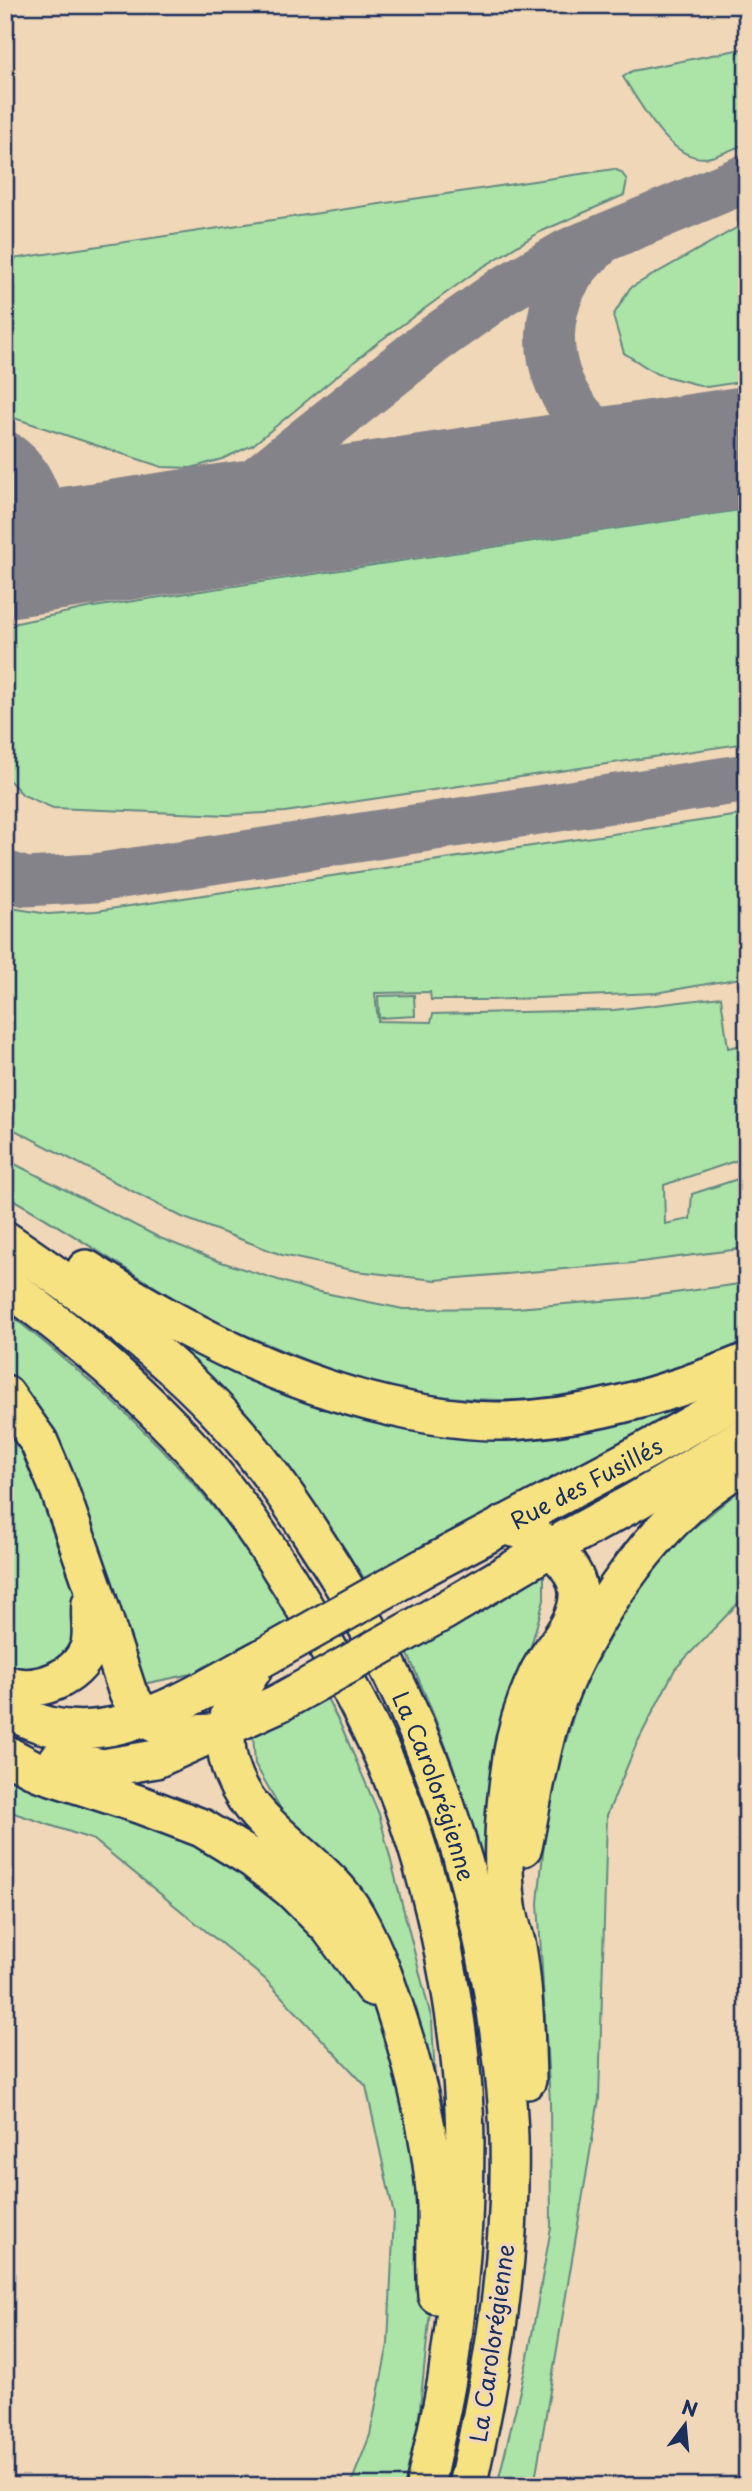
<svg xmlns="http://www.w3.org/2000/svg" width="752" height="2491" viewBox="0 0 752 2491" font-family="'Playpen Sans',sans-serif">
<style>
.green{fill:#ace3a6;stroke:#648982;stroke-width:2}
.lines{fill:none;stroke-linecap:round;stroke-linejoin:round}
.taxiway{stroke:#85838a;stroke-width:49}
.runway{stroke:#85838a;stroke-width:122}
.highway-casing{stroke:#1b2f5e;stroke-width:42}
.highway{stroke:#f7e281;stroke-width:37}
.highway-bridge-casing{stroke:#1b2f5e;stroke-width:42;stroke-linecap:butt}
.highway-bridge{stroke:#f7e281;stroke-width:37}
.labels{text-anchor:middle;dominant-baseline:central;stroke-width:7;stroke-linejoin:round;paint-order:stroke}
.street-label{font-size:23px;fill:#1b2f5e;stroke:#efd7b7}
</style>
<rect width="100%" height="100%" fill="#efd7b7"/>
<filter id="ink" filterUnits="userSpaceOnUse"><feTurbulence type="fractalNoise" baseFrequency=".0143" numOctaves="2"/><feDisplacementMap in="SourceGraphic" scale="14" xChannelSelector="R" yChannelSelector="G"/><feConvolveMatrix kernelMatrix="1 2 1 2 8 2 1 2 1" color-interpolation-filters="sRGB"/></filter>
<g filter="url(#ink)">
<g class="green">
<path d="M747 48V143C735 148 723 154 711 157 672 166 641 104 623 77L632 71Z"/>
<path d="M614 169 621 172 627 180 624 195 540 232 478 270 377 343 253 445 222 459 191 468 162 467 5 415V260Z"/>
<path d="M747 222V381L707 387 657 374 624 353 613 316 630 288Z"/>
<path d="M747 509V743L285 812 228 815 53 808 23 795 5 776V629L17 623 87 608Z"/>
<path d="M747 814V977L656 993 490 1000H431L430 992 375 993 378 1021 431 1022 433 1014 614 1010 721 997 728 1048 747 1044V1157L664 1185 665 1224 690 1219 692 1194 747 1176V1248L633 1263 435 1280 356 1271 282 1255 182 1217 5 1125V907L48 914 96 911Z"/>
<path d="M414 995 415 1016 379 1018 378 996Z"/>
<path d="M5 1159 160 1238 218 1261 310 1290 403 1309 516 1308 638 1298 747 1283V1342C708 1358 669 1375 628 1386 552 1406 452 1404 376 1384 339 1374 302 1359 267 1344 251 1337 234 1331 218 1323 145 1285 78 1235 5 1195Z"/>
<path d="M5 1311C95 1381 174 1452 242 1544 261 1569 276 1599 293 1626L211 1670 138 1685 23 1396 5 1374Z"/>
<path d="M183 1341 246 1370 572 1428 645 1418 747 1377 365 1579 258 1429 179 1347Z"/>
<path d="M5 1420 24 1447 92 1583 71 1655 52 1673 5 1674Z"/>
<path d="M747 1484V1594L675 1669 636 1745 607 1815 599 2099 534 2486H497L528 2357 551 2228 550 2102 538 1903 548 1803 581 1690 635 1592 685 1535Z"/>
<path d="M544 1576V1600L527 1660 490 1885C476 1873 477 1846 473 1829 456 1766 430 1705 404 1645L502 1591Z"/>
<path d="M324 1692 343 1730 379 1814 432 2021 435 2078 255 1764 253 1733Z"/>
<path d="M5 1758 299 1887 394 2024 435 2264 415 2455 407 2486H350L370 2435 388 2344 394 2215 366 2086 265 1979 94 1840 5 1810Z"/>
</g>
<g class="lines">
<g class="taxiway">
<path d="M594 247C538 292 536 375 588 425 600 437 619 445 635 450 663 459 697 452 725 450"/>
<path d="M5 455C32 474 31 492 46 517 53 528 65 536 76 539 105 546 175 530 205 522L431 342 503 291 570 252 747 178"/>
<path d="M5 588 39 558 60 549"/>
<path d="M5 875 26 882 95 878 747 778"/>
</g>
<path class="runway" d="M5 557 747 447"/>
<g class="highway-casing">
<g id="highway">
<path id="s1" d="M5 1240C84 1294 161 1349 226 1420 258 1455 286 1495 312 1535 409 1681 469 1837 496 2011 502 2053 508 2096 509 2139 512 2256 493 2371 467 2486"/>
<path d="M86 1269C189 1334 289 1387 410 1411 441 1417 474 1422 505 1421 589 1418 670 1394 747 1362"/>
<path d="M5 1284C73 1334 137 1388 194 1451 244 1507 284 1570 321 1636 347 1683 374 1731 394 1782 436 1886 464 2029 465 2141 465 2221 459 2301 447 2379 441 2415 432 2450 425 2486"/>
<path d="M5 1394 39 1442 59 1489 94 1589 128 1693 144 1718 169 1730 192 1734 213 1733"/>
<path d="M503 1525C512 1528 521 1529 529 1533 549 1544 577 1567 578 1592 580 1624 549 1649 537 1676 525 1702 516 1730 512 1757 505 1805 500 1857 507 1906 509 1920 514 1933 517 1947 524 1987 526 2039 527 2080"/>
<path id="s2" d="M423 1568 645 1451 747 1393"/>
<path d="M444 1611 550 1548 636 1501 747 1435"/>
<path d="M259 1660C239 1689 222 1715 227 1752 239 1828 322 1854 356 1916 379 1957 392 1999 406 2044 421 2097 433 2150 436 2205 437 2235 434 2265 437 2295"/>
<path d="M5 1684C36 1695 77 1679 89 1648 94 1633 89 1618 91 1603"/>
<path d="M5 1706C88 1764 180 1703 255 1662"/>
<path d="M5 1754 39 1772 141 1805 202 1828 253 1859 291 1889 330 1928 373 1987"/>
<path d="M58 1760 103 1768 156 1759 279 1703"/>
<path d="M523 1847C531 1808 537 1769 547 1731 568 1654 628 1560 687 1506 704 1489 727 1475 747 1461"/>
</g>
</g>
<use href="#highway" class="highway"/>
<g class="highway-bridge-casing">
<g id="highway-bridge">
<path d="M259 1660 423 1568"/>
<path d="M279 1703 444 1611"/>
</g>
</g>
<use href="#highway-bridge" class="highway-bridge"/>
</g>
</g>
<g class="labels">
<g class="street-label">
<text stroke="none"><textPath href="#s2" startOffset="184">Rue des Fusillés</textPath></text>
<text stroke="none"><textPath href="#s1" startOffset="710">La Carolorégienne</textPath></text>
<text transform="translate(491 2343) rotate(-82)">La Carolorégienne</text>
</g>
</g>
<rect width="752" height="2491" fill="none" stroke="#efd7b7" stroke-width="28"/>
<rect x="14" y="14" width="724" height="2463" fill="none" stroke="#1b2f5e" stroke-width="2.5" filter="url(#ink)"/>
<g transform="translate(685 2425) rotate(16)" stroke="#efd7b7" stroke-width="5" paint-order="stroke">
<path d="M0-5L12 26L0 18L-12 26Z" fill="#1b2f5e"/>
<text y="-10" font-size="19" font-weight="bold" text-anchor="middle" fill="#1b2f5e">N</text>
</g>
</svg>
